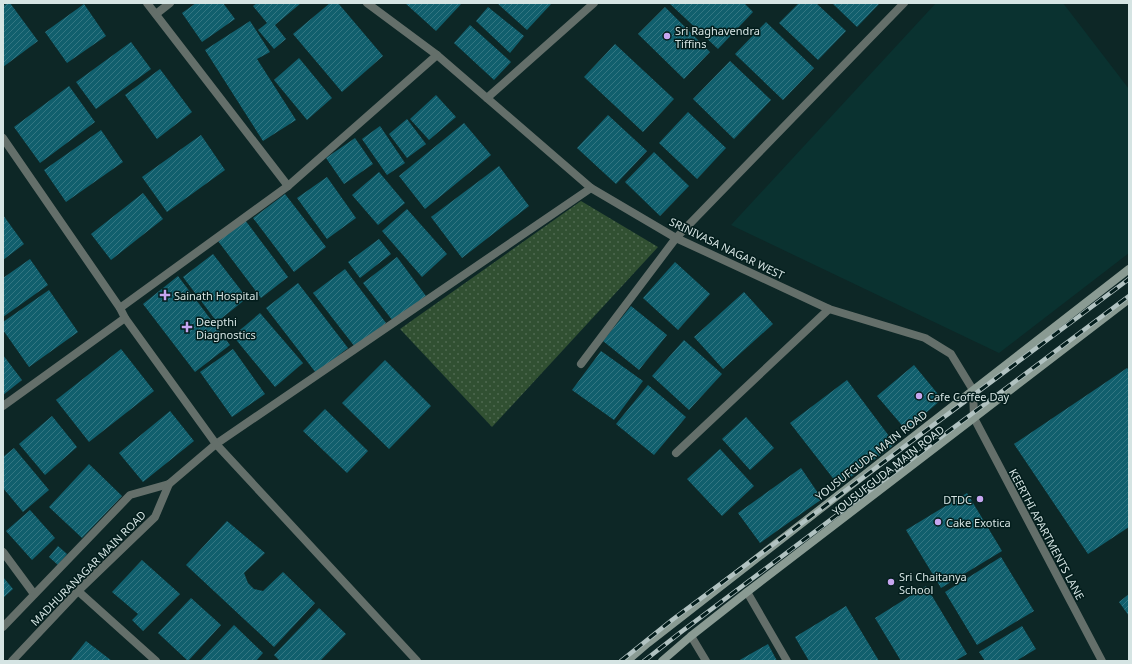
<svg xmlns="http://www.w3.org/2000/svg" width="1132" height="664" viewBox="0 0 1132 664" font-family="'Noto Sans',sans-serif">
<style>
.built{fill:#0a3230}
.grass{fill:url(#grass-dots)}
.building{fill:url(#building-hatch)}
.lines{fill:none;stroke-linecap:round;stroke-linejoin:round}
.service{stroke:#646f6a;stroke-width:8}
.minor{stroke:#646f6a;stroke-width:8}
.tertiary{stroke:#646f6a;stroke-width:8}
.secondary{stroke:#8a9b93;stroke-width:8}
.rail-casing{stroke:#b1c2c1;stroke-width:4.5}
.rail{stroke:#031d1c;stroke-width:3;stroke-dasharray:9;stroke-linecap:butt}
.poi-dot{fill:#c6a6f0;stroke:#031d1c;stroke-width:1.5}
.labels{text-anchor:middle;dominant-baseline:central;stroke-width:3;stroke-linejoin:round;paint-order:stroke}
.poi-label{font-size:11px;fill:#d5e4e3;stroke:#031d1c;text-anchor:start}
.street-label{font-size:11px;fill:#d5e4e3;stroke:#031d1c}
</style>
<defs>
<pattern id="grass-dots" width="8" height="8" patternUnits="userSpaceOnUse"><rect width="8" height="8" fill="#315032"/><path d="M2 2h.1M6 6h.1" fill="none" stroke="#4e6950" stroke-width="1.8" stroke-linecap="round"/></pattern>
<pattern id="building-hatch" width="6" height="6" patternUnits="userSpaceOnUse"><rect width="6" height="6" fill="#115f6d"/><path d="M-1 1l2-2M0 6l6-6M5 7l2-2" fill="none" stroke="#337682"/></pattern>
</defs>
<rect width="100%" height="100%" fill="#0d2726"/>
<path class="built" d="M936 3H1063L1129 89V253L999 353 731 225Z"/>
<path class="grass" d="M581 201 658 247 492 427 400 329Z"/>
<g class="building">
<path d="M8 3H10L38 41 3 67V6Z"/>
<path d="M196 3H223L235 19 202 42 182 13Z"/>
<path d="M257 3H301L275 25 286 39 274 49 258 30 267 23 253 6Z"/>
<path d="M330 3H338L383 56 342 92 293 34Z"/>
<path d="M405 3H462L436 31Z"/>
<path d="M497 3H552L527 30Z"/>
<path d="M669 3H744L753 12 718 49Z"/>
<path d="M799 3H816L846 31 818 60 779 23Z"/>
<path d="M832 3H880L857 27Z"/>
<path d="M84 4 106 36 67 63 45 32Z"/>
<path d="M488 7 524 36 510 53 476 21Z"/>
<path d="M665 7 710 52 684 79 638 34Z"/>
<path d="M250 21 270 52 257 59 296 120 263 141 205 50Z"/>
<path d="M766 22 814 68 783 100 735 54Z"/>
<path d="M470 25 511 62 494 80 454 43Z"/>
<path d="M131 42 151 69 96 109 76 82Z"/>
<path d="M615 44 674 99 643 132 584 77Z"/>
<path d="M299 58 332 98 307 120 274 80Z"/>
<path d="M730 61 771 100 734 139 693 99Z"/>
<path d="M160 69 192 112 157 139 125 95Z"/>
<path d="M69 86 95 122 40 163 14 127Z"/>
<path d="M436 95 456 117 429 140 410 119Z"/>
<path d="M688 112 726 148 697 179 659 143Z"/>
<path d="M608 115 647 151 616 184 577 148Z"/>
<path d="M407 119 426 144 407 158 389 134Z"/>
<path d="M464 123 491 155 425 209 399 176Z"/>
<path d="M380 126 405 163 387 175 362 139Z"/>
<path d="M101 130 123 162 66 202 44 170Z"/>
<path d="M201 135 225 170 167 212 142 177Z"/>
<path d="M355 138 373 164 344 184 326 158Z"/>
<path d="M654 152 689 186 660 216 625 182Z"/>
<path d="M499 166 529 206 462 258 431 217Z"/>
<path d="M379 172 405 203 378 225 352 195Z"/>
<path d="M327 177 356 218 327 239 297 198Z"/>
<path d="M143 193 163 219 111 260 91 234Z"/>
<path d="M285 194 326 247 294 272 253 218Z"/>
<path d="M407 209 447 254 422 277 382 231Z"/>
<path d="M3 215 24 244 3 260Z"/>
<path d="M245 220 288 277 261 298 218 241Z"/>
<path d="M379 239 391 254 360 278 348 262Z"/>
<path d="M213 254 247 298 217 322 183 277Z"/>
<path d="M397 257 426 296 393 321 363 283Z"/>
<path d="M30 259 48 285 3 317V278Z"/>
<path d="M675 262 710 294 678 330 643 298Z"/>
<path d="M345 269 386 323 355 347 313 293Z"/>
<path d="M178 276 230 345 195 372 143 304Z"/>
<path d="M298 283 348 348 316 373 266 308Z"/>
<path d="M49 290 78 332 29 367 3 330V322Z"/>
<path d="M744 292 773 324 723 369 694 337Z"/>
<path d="M631 306 667 335 639 370 603 341Z"/>
<path d="M260 313 303 363 275 387 233 336Z"/>
<path d="M684 340 722 374 689 410 652 376Z"/>
<path d="M121 349 154 391 89 442 56 400Z"/>
<path d="M233 349 265 394 232 417 200 372Z"/>
<path d="M601 351 643 381 614 420 572 390Z"/>
<path d="M3 355 22 380 3 395Z"/>
<path d="M385 360 431 406 389 449 342 403Z"/>
<path d="M914 365 942 399 906 430 877 396Z"/>
<path d="M1127 368 1129 370V527L1088 554 1014 444Z"/>
<path d="M847 380 895 444 839 486 790 423Z"/>
<path d="M648 385 686 417 654 455 616 424Z"/>
<path d="M325 409 368 451 347 473 303 431Z"/>
<path d="M170 411 194 441 143 482 119 453Z"/>
<path d="M52 416 77 447 45 475 19 444Z"/>
<path d="M746 417 774 448 750 470 722 439Z"/>
<path d="M14 448 49 490 23 512 3 488V457Z"/>
<path d="M720 449 754 486 722 516 687 479Z"/>
<path d="M89 464 122 496 82 538 49 507Z"/>
<path d="M801 468 822 499 760 543 738 513Z"/>
<path d="M967 493 1002 551 941 588 906 530Z"/>
<path d="M30 510 55 538 32 560 6 531Z"/>
<path d="M227 521 265 553 244 573 248 583 254 589 263 591 283 572 315 603 274 647 186 565Z"/>
<path d="M58 546 67 554 58 565 49 557Z"/>
<path d="M1001 557 1034 611 977 645 945 592Z"/>
<path d="M142 560 180 594 143 631 132 620 138 614 112 592Z"/>
<path d="M3 577 13 589 3 598Z"/>
<path d="M926 586 967 654 955 661H901L875 618Z"/>
<path d="M1129 594V616L1119 602Z"/>
<path d="M191 598 221 625 188 661 158 633Z"/>
<path d="M846 606 879 661H809L795 637Z"/>
<path d="M319 608 346 634 320 661H280L274 655Z"/>
<path d="M234 625 263 653 256 661H200Z"/>
<path d="M1022 626 1036 649 1016 661H985L979 652Z"/>
<path d="M86 641 112 661H70Z"/>
<path d="M768 644 777 661H738Z"/>
</g>
<g class="lines">
<path class="service" d="M747 592 787 661"/>
<g class="minor">
<path d="M147 3 288 186"/>
<path d="M367 3 437 55 591 188 676 238 829 309 925 338 951 354 973 390 974 418 1102 661"/>
<path d="M156 14 170 3"/>
<path d="M487 98 594 3"/>
<path d="M3 138 120 308 125 318 216 444 591 188"/>
<path d="M120 308 288 186 437 55"/>
<path d="M581 364 676 238 904 3"/>
<path d="M3 406 125 318"/>
<path d="M676 453 829 309"/>
<path d="M3 552 34 594"/>
<path d="M78 591 156 661"/>
<path d="M691 636 706 661"/>
</g>
<g class="tertiary">
<path d="M3 627 130 495 169 484 216 444 417 661"/>
<path d="M12 661 78 591 155 517 169 484"/>
</g>
<g class="secondary">
<path d="M627 661 648 643 1129 269"/>
<path d="M662 661 691 636 747 592 1129 299"/>
</g>
<g class="rail-casing">
<g id="rail">
<path d="M621 661 672 620 1129 279"/>
<path d="M644 661 681 632 1129 296"/>
</g>
</g>
<use href="#rail" class="rail"/>
</g>
<g class="poi-dot">
<circle cx="667" cy="36" r="4"/>
<path d="M163 289h4v4h4v4h-4v4h-4v-4h-4v-4h4z"/>
<path d="M185 321h4v4h4v4h-4v4h-4v-4h-4v-4h4z"/>
<circle cx="919" cy="396" r="4"/>
<circle cx="980" cy="499" r="4"/>
<circle cx="938" cy="522" r="4"/>
<circle cx="891" cy="582" r="4"/>
</g>
<g class="labels">
<g class="poi-label">
<text x="675" y="30">Sri Raghavendra<tspan x="675" dy="13">Tiffins</tspan></text>
<text x="174" y="295">Sainath Hospital</text>
<text x="196" y="321">Deepthi<tspan x="196" dy="13">Diagnostics</tspan></text>
<text x="927" y="396">Cafe Coffee Day</text>
<text x="972" y="499" text-anchor="end">DTDC</text>
<text x="946" y="522">Cake Exotica</text>
<text x="899" y="576">Sri Chaitanya<tspan x="899" dy="13">School</tspan></text>
</g>
<g class="street-label">
<text transform="translate(727 248) rotate(26)">SRINIVASA NAGAR WEST</text>
<text transform="translate(871 455) rotate(-38)">YOUSUFGUDA MAIN ROAD</text>
<text transform="translate(888 470) rotate(-38)">YOUSUFGUDA MAIN ROAD</text>
<text transform="translate(1047 534) rotate(62)">KEERTHI APARTMENTS LANE</text>
<text transform="translate(88 568) rotate(-45)">MADHURANAGAR MAIN ROAD</text>
</g>
</g>
<rect width="1132" height="664" fill="none" stroke="#d5e4e3" stroke-width="8"/>
</svg>
